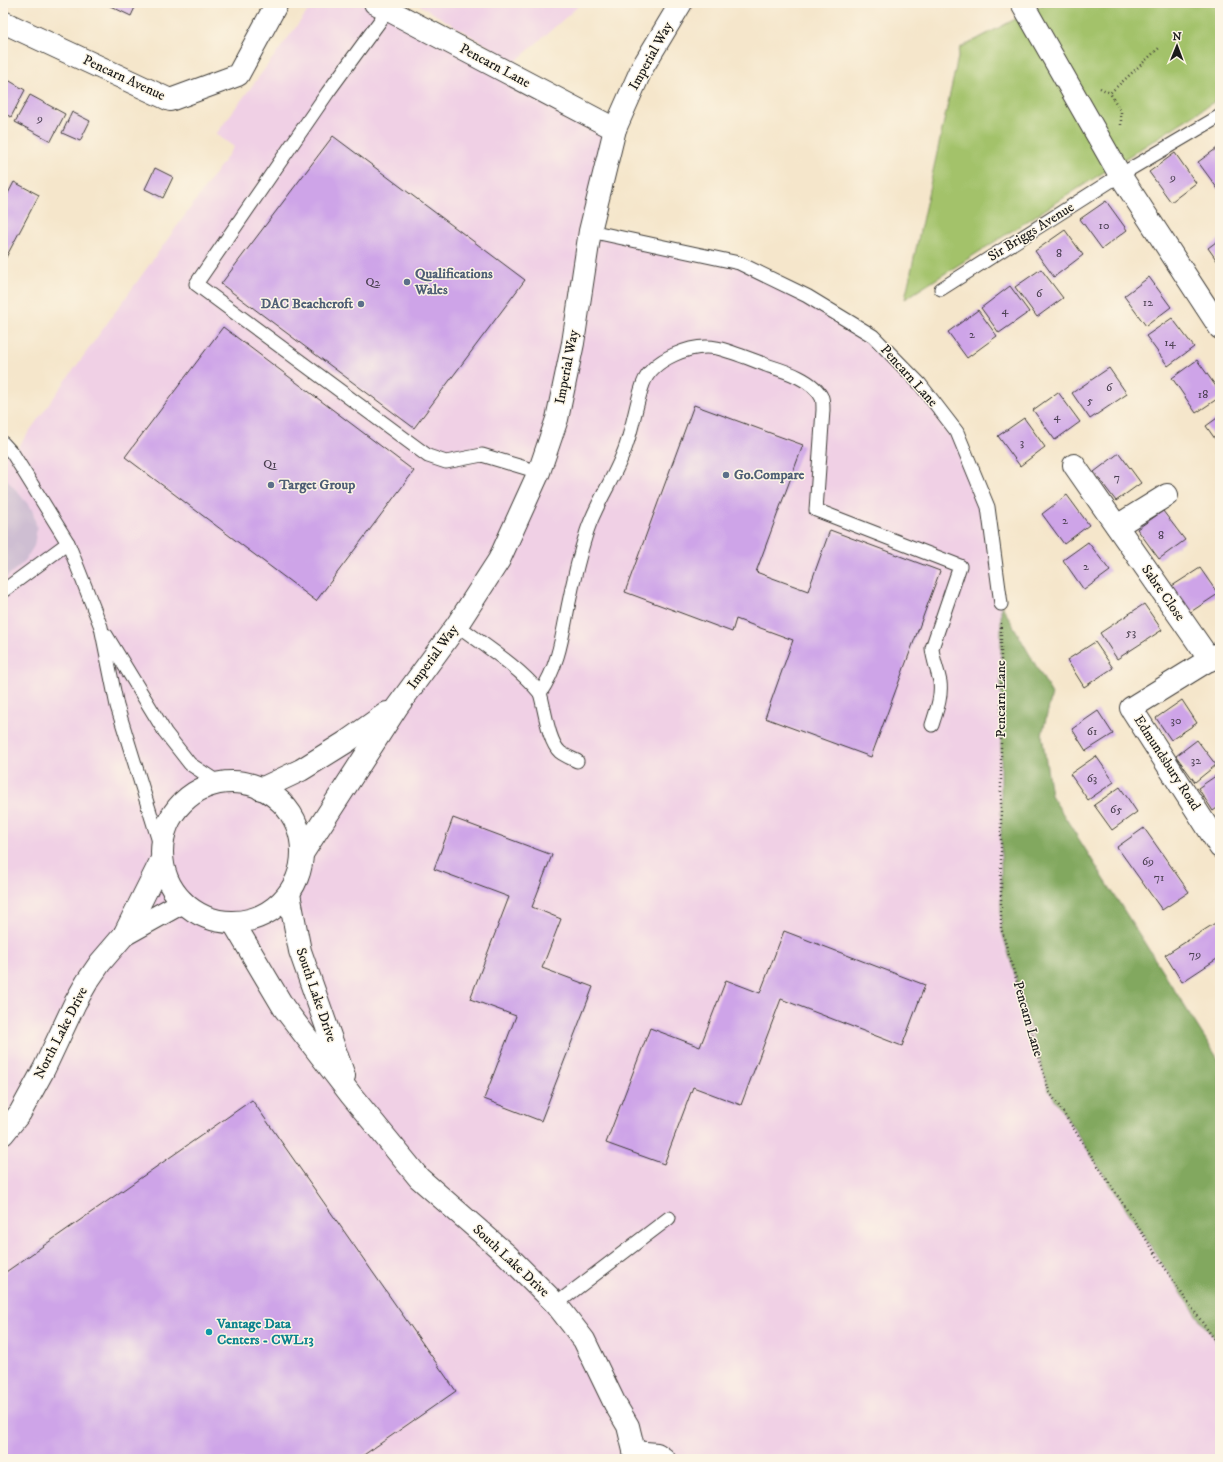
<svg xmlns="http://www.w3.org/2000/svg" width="1223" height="1462" viewBox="0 0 1223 1462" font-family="'IM FELL DW Pica',serif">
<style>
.built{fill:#f0d0e5}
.industrial{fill:#cebed2}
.green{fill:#a3c26a;stroke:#606f43}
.forest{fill:#82a85e;stroke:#4f623d}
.building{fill:#cea4e8}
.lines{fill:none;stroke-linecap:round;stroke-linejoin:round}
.lane-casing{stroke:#3d3a36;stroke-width:15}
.street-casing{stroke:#3d3a36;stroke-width:24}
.secondary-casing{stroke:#3d3a36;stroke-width:24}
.path{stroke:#3d3a36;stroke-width:2.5;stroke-dasharray:1 3;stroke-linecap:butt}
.lane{stroke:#fff;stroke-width:13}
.street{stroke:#fff;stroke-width:22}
.secondary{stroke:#fff;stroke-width:22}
.service-dot{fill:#5c6f8a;stroke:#fcf5e5;stroke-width:1.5}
.culture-dot{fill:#0f9aa8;stroke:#fcf5e5;stroke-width:1.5}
.labels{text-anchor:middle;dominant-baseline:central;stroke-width:3;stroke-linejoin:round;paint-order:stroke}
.number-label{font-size:12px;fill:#483e4f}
.street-label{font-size:14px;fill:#1c1c1c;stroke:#fcf5e5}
.service-label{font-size:14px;font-weight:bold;fill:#4e5e75;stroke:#fcf5e5;text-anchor:start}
.culture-label{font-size:14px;font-weight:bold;fill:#0d838f;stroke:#fcf5e5;text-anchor:start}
</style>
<rect width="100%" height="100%" fill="#fcf5e5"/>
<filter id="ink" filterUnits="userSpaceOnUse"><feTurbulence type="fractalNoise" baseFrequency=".025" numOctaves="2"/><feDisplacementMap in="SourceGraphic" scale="8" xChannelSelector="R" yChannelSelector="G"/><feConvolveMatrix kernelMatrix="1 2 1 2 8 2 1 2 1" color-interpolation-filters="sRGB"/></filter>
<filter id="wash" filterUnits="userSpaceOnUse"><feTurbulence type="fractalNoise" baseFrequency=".012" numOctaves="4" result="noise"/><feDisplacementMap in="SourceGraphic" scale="16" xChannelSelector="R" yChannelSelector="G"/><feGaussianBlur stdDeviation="0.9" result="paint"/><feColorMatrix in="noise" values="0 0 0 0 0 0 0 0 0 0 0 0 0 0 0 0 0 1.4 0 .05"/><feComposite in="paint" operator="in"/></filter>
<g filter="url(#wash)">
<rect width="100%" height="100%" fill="#f5e6cb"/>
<g class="built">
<path d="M314 3H375L615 129 590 231 739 263 873 336 957 432 988 507 1001 604 1049 1091 1184 1297 1220 1347V1459H3V443L13 454 234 147 216 134Z"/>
<path d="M416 3H582L515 62Z"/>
</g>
<path class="industrial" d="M3 475 32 509 37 528 34 546 24 562 3 580Z"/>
<path class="green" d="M1046 3H1220V98L905 299 960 48Z"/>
<path class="forest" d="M1001 604 1052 694 1042 735 1051 795 1220 1062V1347L1184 1297 1049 1091 1001 928Z"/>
<g id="blocks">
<g class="building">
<path d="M104 3H137L131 16Z"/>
<path d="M3 77 25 90 11 117 3 113Z"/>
<path d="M30 95 65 114 51 141 15 122Z"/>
<path d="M72 112 90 121 80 141 62 133Z"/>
<path d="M333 136 525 280 414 428 221 284Z"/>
<path d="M1220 146V192L1198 162Z"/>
<path d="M1175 153 1196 183 1171 202 1149 172Z"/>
<path d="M155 168 173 177 163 198 145 189Z"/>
<path d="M14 182 39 195 3 263V203Z"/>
<path d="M1106 201 1127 230 1102 249 1080 219Z"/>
<path d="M1065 230 1083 255 1054 277 1035 251Z"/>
<path d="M1220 239V265L1208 248Z"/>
<path d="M1041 269 1063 298 1037 317 1015 287Z"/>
<path d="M1149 277 1171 307 1146 326 1124 296Z"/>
<path d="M1010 286 1029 312 999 333 981 308Z"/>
<path d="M978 310 997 336 967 358 948 332Z"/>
<path d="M1172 318 1194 347 1168 366 1146 336Z"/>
<path d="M223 327 414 471 316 601 125 457Z"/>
<path d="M1197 360 1220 392V397L1196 413 1172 378Z"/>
<path d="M1109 368 1127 394 1090 419 1072 393Z"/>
<path d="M1058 392 1080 422 1055 440 1033 410Z"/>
<path d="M694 405 803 445 756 572 808 591 830 530 940 571 871 757 765 718 793 640 736 619 732 632 625 592Z"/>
<path d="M1220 416V446L1206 426Z"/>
<path d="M1024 418 1045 447 1020 466 998 436Z"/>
<path d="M1119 453 1141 483 1116 501 1094 472Z"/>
<path d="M1067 495 1089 525 1064 544 1042 514Z"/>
<path d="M1163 511 1185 540 1159 559 1137 529Z"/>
<path d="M1088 542 1110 571 1084 590 1063 560Z"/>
<path d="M1200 568 1218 594 1189 613 1172 586Z"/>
<path d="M1144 604 1162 630 1117 659 1100 633Z"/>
<path d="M1095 642 1113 668 1084 687 1067 660Z"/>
<path d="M1182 700 1197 723 1171 740 1156 718Z"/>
<path d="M1098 711 1113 734 1086 751 1072 729Z"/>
<path d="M1197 740 1216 765 1195 782 1176 756Z"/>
<path d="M1096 756 1114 782 1088 800 1070 774Z"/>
<path d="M1220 773V806L1213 811 1198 788Z"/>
<path d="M1120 787 1137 812 1112 830 1094 805Z"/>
<path d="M453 818 552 855 532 907 561 919 542 968 593 987 541 1121 484 1099 516 1016 470 999 509 897 434 869Z"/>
<path d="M1144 828 1189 892 1162 910 1117 847Z"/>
<path d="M1220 920V957L1182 982 1165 955Z"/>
<path d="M784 931 925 985 902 1046 781 999 741 1105 693 1087 664 1164 606 1143 650 1028 700 1047 726 980 760 993Z"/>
<path d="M252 1100 456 1391 358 1459H3V1274Z"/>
</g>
</g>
</g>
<g filter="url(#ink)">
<use href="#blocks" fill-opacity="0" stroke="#3d3a36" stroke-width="1"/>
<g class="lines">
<g class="lane-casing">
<g id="lane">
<path d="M388 10 328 92 196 284 428 456 446 462 482 455 539 472"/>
<path d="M590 231 739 263 807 296 873 336 920 384 957 432 988 507 1001 604"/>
<path d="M941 289 1120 175 1220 116"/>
<path d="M3 443 13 454 68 543 101 627 117 706 161 848"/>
<path d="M3 591 68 543"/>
<path d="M457 625C485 646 517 665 540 693"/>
<path d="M106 635 165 732 190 764 219 783"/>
<path d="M577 761C571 758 565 756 560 752 548 741 545 709 540 693 558 667 562 638 568 607 573 582 579 556 587 531 597 501 616 476 626 446 633 426 636 404 643 384 652 359 692 343 717 348 734 352 752 360 769 366 785 371 814 380 822 398 823 401 823 406 823 410L816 510 960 566 932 648C933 660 938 671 940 682 942 697 936 712 932 725"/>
<path d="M556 1304 669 1218"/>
</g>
</g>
<g class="street-casing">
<g id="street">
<path d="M375 3 615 129"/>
<path d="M1022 3 1120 175 1220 328"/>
<path d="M3 22 170 100 238 75 277 3"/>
<path d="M1074 465 1210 660"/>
<path d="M1117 526 1167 495"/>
<path d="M1220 653 1131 708 1220 847"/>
<path d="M124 935 183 902"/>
<path d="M3 1134 20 1113 44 1069 75 1003 87 982 100 963 124 935 162 859"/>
<path d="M634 1452 657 1454 664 1459"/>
</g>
</g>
<g class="secondary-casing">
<g id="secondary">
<circle cx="232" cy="852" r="70"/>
<path d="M261 789 301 770 346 742 387 713"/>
<path d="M302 854 397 707 457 625 499 560 539 472 557 419 573 343 590 231 615 129 642 68 681 3"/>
<path d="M289 894 300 951 344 1076"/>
<path d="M233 922 284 1008 351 1095 419 1178 507 1255 556 1304 584 1340 615 1404 628 1426 636 1459"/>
</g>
</g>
<g class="path">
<path d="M1100 88 1110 93"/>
<path d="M1121 125V112L1110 93 1159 48"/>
<path d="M1001 623V928L1049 1091 1184 1297 1220 1347"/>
</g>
<use href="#lane" class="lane"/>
<use href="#street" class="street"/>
<use href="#secondary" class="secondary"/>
</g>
</g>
<g class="service-dot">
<circle cx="407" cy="282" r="4"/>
<circle cx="361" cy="304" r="4"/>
<circle cx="726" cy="475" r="4"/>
<circle cx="271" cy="485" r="4"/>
</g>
<circle class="culture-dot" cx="209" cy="1332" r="4"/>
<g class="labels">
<g class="number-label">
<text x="40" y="118">9</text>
<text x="1173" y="177">9</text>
<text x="1104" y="225">10</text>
<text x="1059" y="253">8</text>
<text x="373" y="282">Q2</text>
<text x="1039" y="293">6</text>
<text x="1148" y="302">12</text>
<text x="1005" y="310">4</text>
<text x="972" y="334">2</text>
<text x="1170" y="342">14</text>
<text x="1109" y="387">6</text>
<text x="1203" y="394">18</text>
<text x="1090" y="400">5</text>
<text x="1057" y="416">4</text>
<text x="1022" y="442">3</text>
<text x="270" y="464">Q1</text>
<text x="1117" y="477">7</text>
<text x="1065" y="520">2</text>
<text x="1161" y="535">8</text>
<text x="1086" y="566">2</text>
<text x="1131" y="632">53</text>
<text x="1176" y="720">30</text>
<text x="1092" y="731">61</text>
<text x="1196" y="760">32</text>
<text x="1092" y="778">63</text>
<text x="1116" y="809">65</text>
<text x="1148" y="861">69</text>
<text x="1159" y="877">71</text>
<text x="1195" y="954">79</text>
</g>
<g class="street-label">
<text transform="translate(651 56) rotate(-61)">Imperial Way</text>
<text transform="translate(495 66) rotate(28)">Pencarn Lane</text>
<text transform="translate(124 78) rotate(25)">Pencarn Avenue</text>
<text transform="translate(1031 232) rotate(-32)">Sir Briggs Avenue</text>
<text transform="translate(567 367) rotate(-79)">Imperial Way</text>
<text transform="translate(909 376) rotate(48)">Pencarn Lane</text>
<text transform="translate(1163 593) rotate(55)">Sabre Close</text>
<text transform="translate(433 657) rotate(-54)">Imperial Way</text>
<text transform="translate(1001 699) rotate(-90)">Pencarn Lane</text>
<text transform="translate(1167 763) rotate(57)">Edmundsbury Road</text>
<text transform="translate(316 995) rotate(71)">South Lake Drive</text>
<text transform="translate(1028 1019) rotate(74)">Pencarn Lane</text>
<text transform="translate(61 1033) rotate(-63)">North Lake Drive</text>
<text transform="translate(511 1261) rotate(43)">South Lake Drive</text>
</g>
<g class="service-label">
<text x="415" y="274">Qualifications<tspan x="415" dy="16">Wales</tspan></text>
<text x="353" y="304" text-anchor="end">DAC Beachcroft</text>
<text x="734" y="475">Go.Compare</text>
<text x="279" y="485">Target Group</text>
</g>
<g class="culture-label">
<text x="217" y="1324">Vantage Data<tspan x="217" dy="16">Centers - CWL13</tspan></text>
</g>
</g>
<rect width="1223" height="1462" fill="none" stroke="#fcf5e5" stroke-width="16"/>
<g transform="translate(1177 46) rotate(1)" stroke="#fcf5e5" stroke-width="3" paint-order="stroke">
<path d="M0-3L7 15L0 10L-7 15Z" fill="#1c1c1c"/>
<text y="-6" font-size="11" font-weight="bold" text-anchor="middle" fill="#1c1c1c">N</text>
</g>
</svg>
